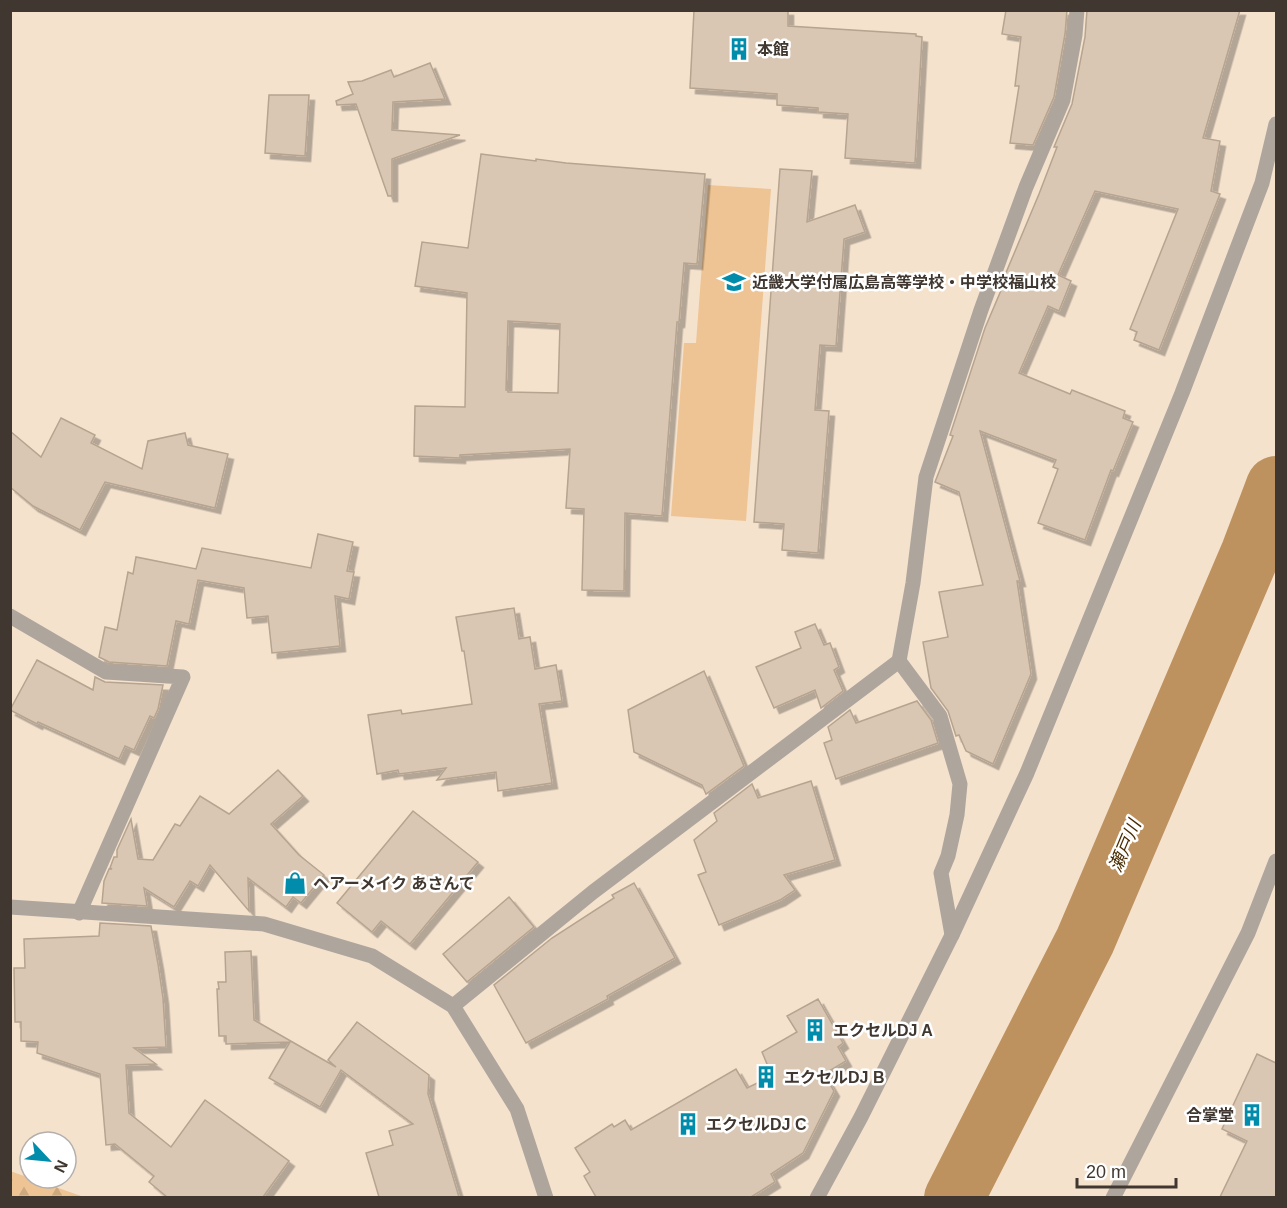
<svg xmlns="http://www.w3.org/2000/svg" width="1287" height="1208" viewBox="0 0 1287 1208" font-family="Helvetica,'Noto Sans JP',sans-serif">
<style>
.forest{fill:url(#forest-firs)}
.park{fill:#eec494}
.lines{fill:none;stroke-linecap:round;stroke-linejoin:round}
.river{stroke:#be925f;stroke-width:60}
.building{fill:#dac7b3;stroke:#b6a490;stroke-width:1.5;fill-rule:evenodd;filter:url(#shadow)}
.minor{stroke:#aea69d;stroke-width:15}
.labels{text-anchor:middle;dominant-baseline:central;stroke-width:5;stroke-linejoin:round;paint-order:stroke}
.poi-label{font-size:16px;font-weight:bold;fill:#403830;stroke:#fff;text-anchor:start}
.water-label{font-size:18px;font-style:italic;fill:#492c00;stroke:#fff}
</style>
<defs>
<pattern id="forest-firs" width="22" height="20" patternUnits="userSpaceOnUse" patternTransform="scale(1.5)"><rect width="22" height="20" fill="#eec494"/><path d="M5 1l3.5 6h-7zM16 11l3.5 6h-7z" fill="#cda980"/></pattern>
<filter id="shadow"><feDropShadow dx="5.5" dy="5.5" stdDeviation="0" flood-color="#0004"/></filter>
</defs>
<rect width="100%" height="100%" fill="#f5e2cd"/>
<path class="forest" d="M10 1171 84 1197H11Z"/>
<path class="park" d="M708 185 771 189 746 521 671 516 684 343H696Z"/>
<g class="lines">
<path class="river" d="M954 1198 1085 941 1251 552 1276 486"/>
</g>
<g class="building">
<path d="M694 10H788V26L916 34V36L922 37 915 163 845 158 848 114 818 112V108L777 105V94L690 88Z"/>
<path d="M1006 10H1067L1065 34 1054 97 1033 145 1010 143 1019 86H1015L1021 37 1002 34Z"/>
<path d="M1087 10H1240L1203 138 1220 141 1211 191 1220 194 1159 350 1134 340 1137 332 1130 329 1178 209 1095 191 1058 275 1071 281 1059 311 1048 306 1019 373 1070 394 1072 390 1125 411 1123 418 1133 422 1113 471 1111 470 1085 540 1038 523 1058 469 1053 467 1056 460 980 431 1020 581H1017L1031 674 993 764 966 751 959 735 956 736 948 711 931 688 923 642 948 637 939 592 983 585 959 492 935 482 953 436 950 435 985 328 1002 288 1000 287 1039 194 1057 147H1054L1072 104 1085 37Z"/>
<path d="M430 63 445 99 393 102 392 130 460 135 392 159V196H388L356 104 337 105 336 101 353 94 348 82 362 81 391 70 394 77Z"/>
<path d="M269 95H309L305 156 265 153Z"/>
<path d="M481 154 536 161V159L566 163 705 174 697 264 684 263 679 322H677L662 516 625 513 624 591 582 590 584 509 566 508 570 449 460 455V458L414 456 415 406 465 407 467 293 415 286 422 242 468 248ZM508 321 560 324 558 393 508 392V390H506Z"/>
<path d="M780 169 812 171 807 222 855 205 865 232 844 239 836 346 820 345 815 410 829 411 818 553 782 550 784 524 754 522Z"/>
<path d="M61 418 95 435 91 443 142 469 148 441 185 433 188 445 228 454 215 508 105 482 80 530 33 506 10 487V431L41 457Z"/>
<path d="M318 534 353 542 347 571 354 572 349 599 335 596 340 646 272 653 268 616 247 618 244 588 198 580 189 624 176 621 167 666 109 662 99 657 105 627 117 630 128 572 133 574 136 557 196 569 202 548 311 568Z"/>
<path d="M514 608 519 639 530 637 535 669 556 665 562 701 539 704 552 783 498 791 496 772 437 780 446 768 399 774 398 770 377 774 368 715 401 710 402 714 472 704 464 651H462L456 617Z"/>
<path d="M815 624 824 645 830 643 839 667 834 670 843 691 821 708 815 690 774 708 756 667 801 648 795 632Z"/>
<path d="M37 660 93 690 95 677 105 682 163 685 158 709 154 718 150 716 134 750 125 746 119 759 38 722 37 724 10 710Z"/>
<path d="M704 671 744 766 706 794 702 785 634 752 628 710Z"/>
<path d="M917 701 931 720 938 743 836 779 824 743 832 740 828 727 850 710 856 723Z"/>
<path d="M278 770 303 796 271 824 299 855 324 875 301 903 293 897 286 907 248 878 249 911 210 865 198 886 190 881 174 907 144 888 147 906 102 903 104 881 109 869H112L110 868 114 857H117V850L131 819 138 859 153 860 175 824 180 826 200 796 229 814Z"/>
<path d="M811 781 835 860 784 875 795 890 780 900 719 925 698 875 706 872 694 840 717 821 714 813 752 784 758 798Z"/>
<path d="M413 811 478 862 410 944 381 921 372 932 337 903Z"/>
<path d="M634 883 675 958 607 996 608 999 526 1043 494 985 552 938 614 898 612 895Z"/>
<path d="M509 897 534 927 467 982 443 954Z"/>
<path d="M100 923 151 926 158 964 163 998 166 1047 134 1048 156 1064 126 1065 129 1113 171 1147 205 1100 289 1161 263 1197H167L149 1182 154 1176 115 1144 106 1145 100 1074 37 1053 38 1042 21 1041V1022H15L14 968H25L24 939 99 936Z"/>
<path d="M251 951 254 1020 336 1067 328 1060 357 1022 429 1075 428 1094 459 1197H379L366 1153 393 1145 389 1131 413 1124 341 1070 320 1107 269 1078 290 1042 226 1044V1036H219L217 989H219L218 982H226L225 952Z"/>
<path d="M818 999 843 1043 838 1047 846 1061 824 1074 834 1091 803 1153 771 1174 775 1182 751 1197H596L584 1176 590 1172 575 1148 612 1124 614 1127 625 1120 631 1130 736 1069 747 1088 772 1076 762 1052 797 1032 787 1016Z"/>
<path d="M1257 1054 1276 1063V1197H1220L1247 1141 1222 1129Z"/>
</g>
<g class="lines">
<g class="minor">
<path d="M10 616 106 672 183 677 79 913"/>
<path d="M10 907 264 924 372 956 453 1006 517 1109 546 1198"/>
<path d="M952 935 941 873 948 856 957 815 960 784 940 716 899 661 913 583 926 477 981 310 1026 187 1063 100 1075 35 1077 10"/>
<path d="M453 1006 593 892 899 661"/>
<path d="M817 1198 861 1117 952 935 1027 773 1182 393 1262 183 1276 124"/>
<path d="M1113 1198 1248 933 1276 861"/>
</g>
</g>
<defs>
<g id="building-bare" transform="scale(1.8)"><path d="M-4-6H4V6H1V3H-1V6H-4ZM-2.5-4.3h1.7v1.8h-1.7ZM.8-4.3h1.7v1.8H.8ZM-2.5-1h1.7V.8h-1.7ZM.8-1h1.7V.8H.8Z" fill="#008caa" stroke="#fff" stroke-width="2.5" paint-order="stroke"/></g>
<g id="school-bare" transform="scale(1.8)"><path d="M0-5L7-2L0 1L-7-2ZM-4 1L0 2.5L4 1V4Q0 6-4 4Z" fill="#008caa" stroke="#fff" stroke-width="2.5" paint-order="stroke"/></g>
<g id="shop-bare" transform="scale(1.8)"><path d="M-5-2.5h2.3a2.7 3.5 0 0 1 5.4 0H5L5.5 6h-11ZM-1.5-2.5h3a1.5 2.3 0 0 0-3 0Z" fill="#008caa" stroke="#fff" stroke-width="2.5" paint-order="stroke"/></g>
</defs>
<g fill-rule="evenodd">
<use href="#building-bare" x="739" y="49"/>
<use href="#school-bare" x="734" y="282"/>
<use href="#shop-bare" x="295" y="883"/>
<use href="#building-bare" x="815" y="1030"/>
<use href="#building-bare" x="766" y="1077"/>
<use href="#building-bare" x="1252" y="1115"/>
<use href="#building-bare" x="688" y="1124"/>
</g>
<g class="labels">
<g class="poi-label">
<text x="757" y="49">本館</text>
<text x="752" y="282">近畿大学付属広島高等学校・中学校福山校</text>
<text x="313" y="883">ヘアーメイク あさんて</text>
<text x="833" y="1030">エクセルDJ A</text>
<text x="784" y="1077">エクセルDJ B</text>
<text x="1234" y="1115" text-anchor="end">合掌堂</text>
<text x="706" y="1124">エクセルDJ C</text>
</g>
<g class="water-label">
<text transform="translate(1125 846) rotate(-67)">瀬戸川</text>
</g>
</g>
<rect width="1287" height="1208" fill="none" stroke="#403830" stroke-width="24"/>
<g transform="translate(48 1160) rotate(116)"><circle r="28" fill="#ffffff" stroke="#b3afac" stroke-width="1.5"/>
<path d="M0-4.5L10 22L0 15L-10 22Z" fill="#008caa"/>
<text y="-9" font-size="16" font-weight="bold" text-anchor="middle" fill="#403830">N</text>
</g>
<path d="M1077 1178v9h99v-9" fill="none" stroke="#403830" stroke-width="3"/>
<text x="1086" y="1178" font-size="18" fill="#403830" stroke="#ffffff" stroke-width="4.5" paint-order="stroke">20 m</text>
</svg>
